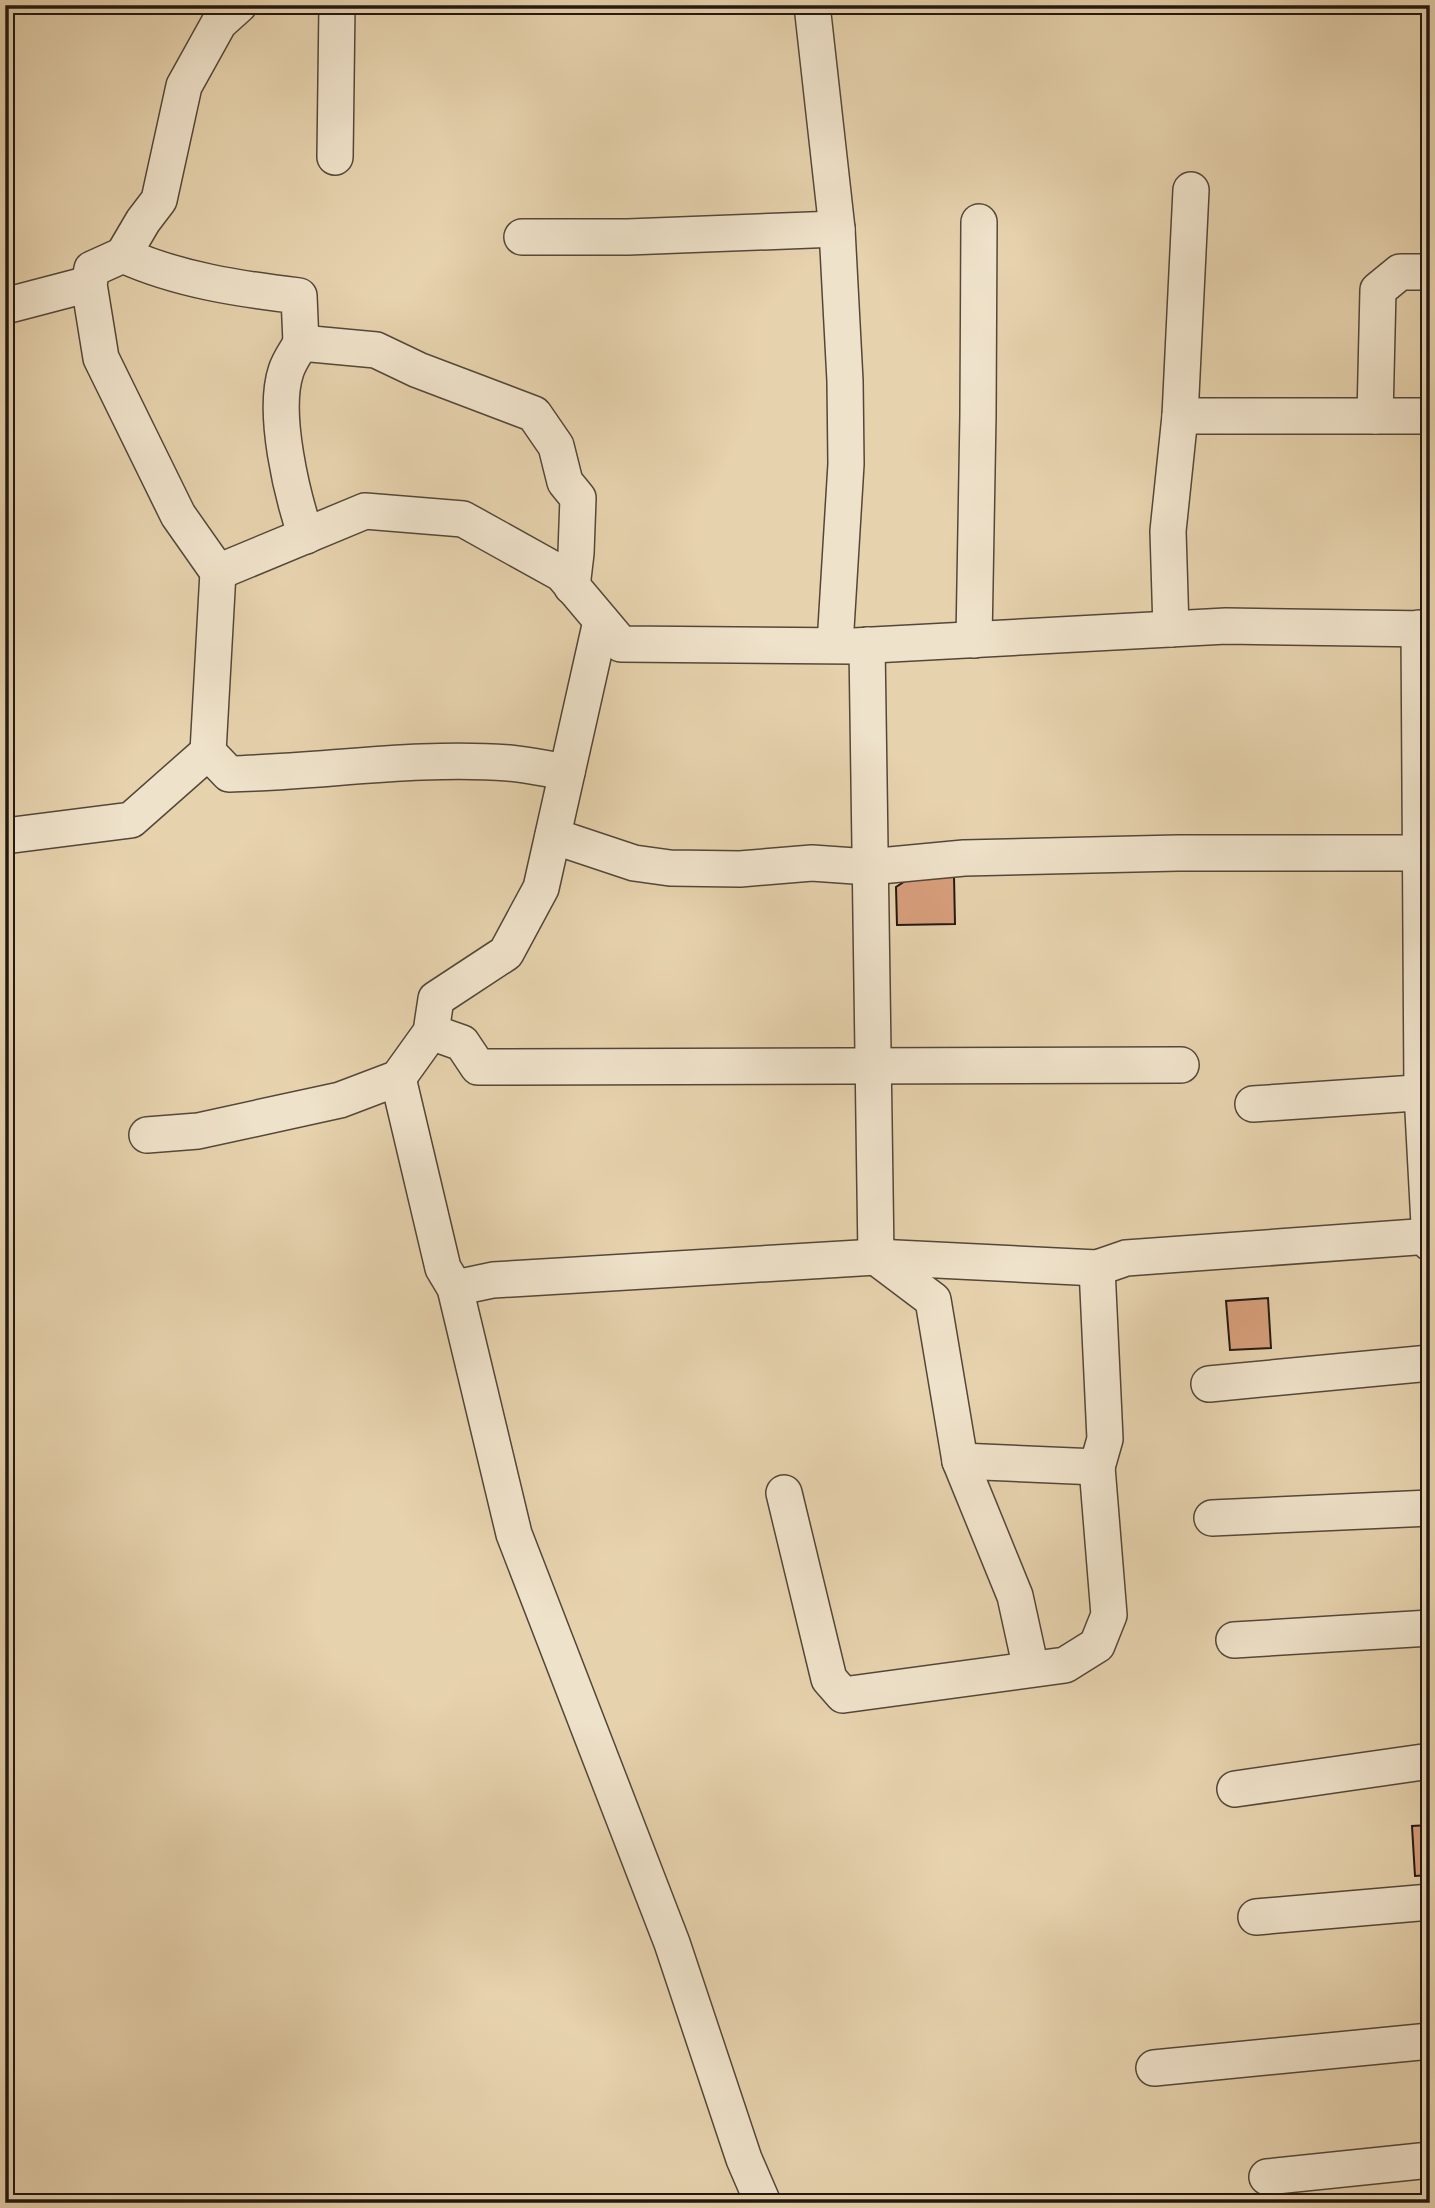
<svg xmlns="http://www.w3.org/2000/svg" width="1435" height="2208" viewBox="0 0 1435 2208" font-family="'Old Standard TT',serif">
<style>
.building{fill:#d79e7b;stroke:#231912;stroke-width:2}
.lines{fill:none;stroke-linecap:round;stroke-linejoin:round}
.street-casing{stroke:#544739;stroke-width:38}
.street{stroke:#efe2ca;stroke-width:35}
</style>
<rect width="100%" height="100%" fill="#e6d2ad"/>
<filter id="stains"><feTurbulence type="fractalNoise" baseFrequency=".00286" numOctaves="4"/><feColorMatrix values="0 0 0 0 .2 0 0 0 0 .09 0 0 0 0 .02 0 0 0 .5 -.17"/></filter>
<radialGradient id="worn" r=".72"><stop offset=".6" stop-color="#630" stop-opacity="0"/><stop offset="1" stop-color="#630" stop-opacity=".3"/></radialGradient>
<g class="building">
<path d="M954 876 955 924 897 925 896 887 910 878Z"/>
<path d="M1268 1298 1271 1348 1230 1350 1226 1301Z"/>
<path d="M1430 1825V1875L1415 1876 1412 1826Z"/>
</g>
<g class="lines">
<g class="street-casing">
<g id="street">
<path d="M239 5 219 23 184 86 159 200 143 221 123 255 92 269 89 284 101 358 178 515 218 572 365 511 463 519 562 574 621 644 854 646 1226 626 1430 629"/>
<path d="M812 5 837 229 845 381 846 464 835 645"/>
<path d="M335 157 337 5"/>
<path d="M1191 190 1180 416H1430"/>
<path d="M522 237H628L837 229"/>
<path d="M123 255C178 280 240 289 299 296L301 343 376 350 418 370 534 414 556 446 565 482 578 498 576 553 572 587"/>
<path d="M5 306 89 284"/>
<path d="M301 343C296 352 289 361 286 371 272 413 292 495 306 536"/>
<path d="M1375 416 1378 290 1400 272H1430"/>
<path d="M218 572 208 752 229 774C322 772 416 756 509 763 528 765 548 769 567 772"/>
<path d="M1419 628 1422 1093 1430 1243"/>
<path d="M1171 629 1168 531 1180 416"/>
<path d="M974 640 978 415 979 222"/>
<path d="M867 645 876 1257 933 1300 960 1461 1015 1596 1031 1669"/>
<path d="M5 836 131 820 208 752"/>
<path d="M553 836 634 863 670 868 740 869 812 863 869 867 964 858 1178 853H1420"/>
<path d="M431 1032 462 1043 478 1067 1181 1065"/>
<path d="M398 1078 443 1268 455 1288 514 1534 672 1943 744 2159 763 2203"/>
<path d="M1253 1104 1430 1092"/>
<path d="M147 1135 198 1131 340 1100 398 1078 431 1032 436 999 506 953 541 888 601 621"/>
<path d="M455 1288 493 1280 876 1257 1097 1268 1126 1258 1430 1236"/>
<path d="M1209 1384 1430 1363"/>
<path d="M960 1461 1097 1467 1105 1439 1097 1268"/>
<path d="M784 1493 829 1679 843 1695 1065 1665 1097 1645 1109 1615 1097 1467"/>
<path d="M1212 1518 1430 1508"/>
<path d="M1234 1640 1430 1628"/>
<path d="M1235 1789 1430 1761"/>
<path d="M1256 1917 1430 1902"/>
<path d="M1154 2068 1430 2041"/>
<path d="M1267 2177 1430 2160"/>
</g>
</g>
<use href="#street" class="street"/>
</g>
<rect width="1435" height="2208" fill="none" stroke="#e6d2ad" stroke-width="28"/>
<rect x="7" y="7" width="1421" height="2194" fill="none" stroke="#231912" stroke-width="3.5"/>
<rect x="14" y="14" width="1407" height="2180" fill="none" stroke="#231912" stroke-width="2"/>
<rect width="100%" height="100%" filter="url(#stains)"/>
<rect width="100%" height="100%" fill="url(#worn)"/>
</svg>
